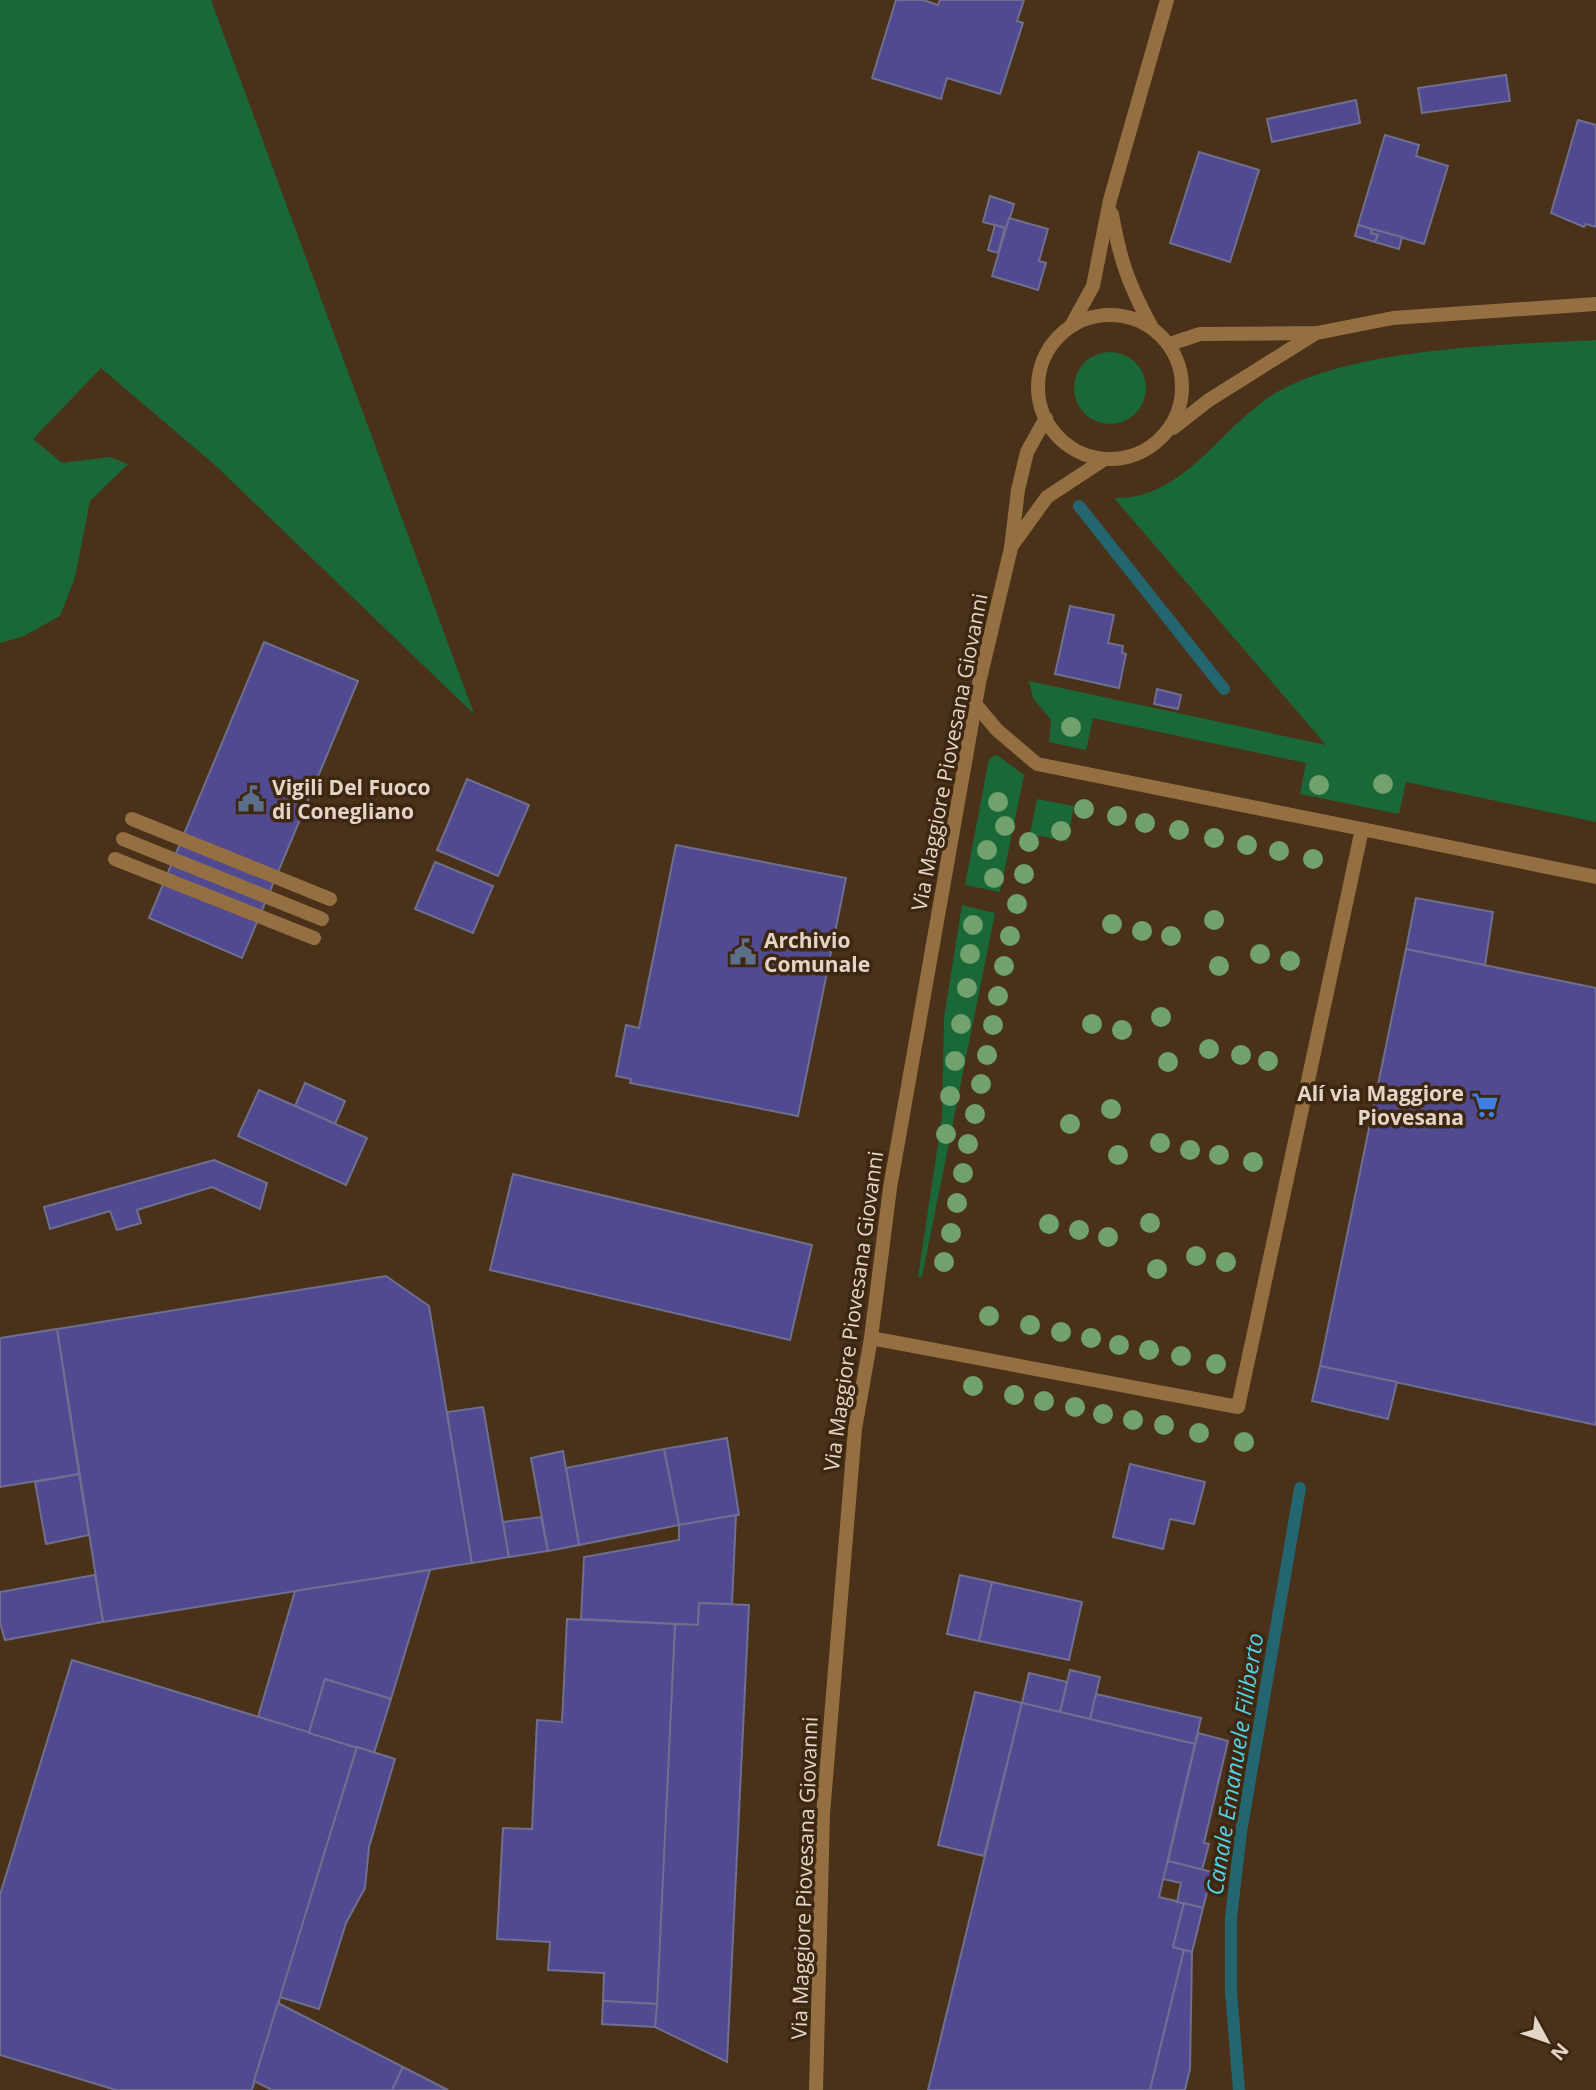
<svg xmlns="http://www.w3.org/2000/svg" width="1596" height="2090" viewBox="0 0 1596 2090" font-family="'Open Sans',sans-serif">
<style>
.green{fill:#1a6838}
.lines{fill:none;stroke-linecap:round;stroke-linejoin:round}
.stream{stroke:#236670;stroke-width:12}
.building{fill:#514a91;stroke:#6f6f8f;stroke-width:2}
.service{stroke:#946f41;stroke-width:14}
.tertiary{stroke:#946f41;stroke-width:14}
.tree{fill:#71a16c}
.labels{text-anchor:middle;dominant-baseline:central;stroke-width:7;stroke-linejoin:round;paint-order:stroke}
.street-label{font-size:21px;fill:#e4d5c8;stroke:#3e2710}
.poi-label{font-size:21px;font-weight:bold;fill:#e4d5c8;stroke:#3e2710;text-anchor:start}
.water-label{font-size:23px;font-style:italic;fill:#51d2e6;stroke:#3e2710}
</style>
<rect width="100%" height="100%" fill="#49311a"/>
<g class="green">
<path d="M0 0H211L474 714 216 466 101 368 33 439 62 463 110 457 128 464 90 501 75 577 60 616 24 636 0 643Z"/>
<path d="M1596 340V822L1406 782 1399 814 1300 794 1306 763 1093 718 1086 750 1049 742 1051 720 1033 698 1029 681 1326 745 1114 498C1180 500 1216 435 1265 400 1339 347 1505 345 1596 340Z"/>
<circle cx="1110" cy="388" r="36"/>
<path d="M997 755 1024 775 1000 892 965 885 989 759Z"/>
<path d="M1037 799 1074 806 1067 841 1030 834Z"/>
<path d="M962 905 995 913 922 1277H918L942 1117 944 1018Z"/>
</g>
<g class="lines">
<g class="stream">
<path d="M1079 506 1224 689"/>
<path d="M1239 2090 1231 1992V1918L1241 1832 1300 1488"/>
</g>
</g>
<g class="building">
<path d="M896 0H923L938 5 940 0H1024L1017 21 1023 23 1000 94 947 78 941 99 872 78Z"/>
<path d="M1506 75 1510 101 1422 113 1418 88Z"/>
<path d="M1356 100 1360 123 1272 142 1267 119Z"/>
<path d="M1578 120 1596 125V227L1586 224 1584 227 1551 213Z"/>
<path d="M1385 135 1419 145 1416 156 1448 166 1424 244 1358 225Z"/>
<path d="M1199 152 1259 170 1230 262 1170 243Z"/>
<path d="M990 196 1014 204 1007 228 983 222Z"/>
<path d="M1009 218 1048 229 1039 261 1046 263 1038 290 992 276Z"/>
<path d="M995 225 1005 228 998 253 988 250Z"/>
<path d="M1358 225 1372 229 1371 233 1378 235 1375 242 1355 236Z"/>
<path d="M1372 229 1402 237 1399 249 1375 242 1378 235 1371 233Z"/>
<path d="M1070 606 1114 615 1108 643 1123 646 1122 653 1126 654 1119 688 1055 674Z"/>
<path d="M264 642 358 681 242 958 149 918Z"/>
<path d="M1157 689 1181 695 1178 709 1154 704Z"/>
<path d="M467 779 529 805 498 876 437 850Z"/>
<path d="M676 845 846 878 798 1116 630 1083 631 1079 616 1076 626 1025 639 1028Z"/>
<path d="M435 862 493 886 473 933 415 909Z"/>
<path d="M1416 898 1493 912 1485 965 1406 949Z"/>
<path d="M1406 949 1596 988V1425L1320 1366Z"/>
<path d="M305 1083 345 1101 335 1124 295 1106Z"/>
<path d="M259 1090 367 1138 346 1185 238 1136Z"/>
<path d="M214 1160 267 1183 260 1209 212 1187 137 1210 141 1223 117 1230 110 1211 50 1229 44 1207Z"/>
<path d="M513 1174 812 1245 790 1340 490 1270Z"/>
<path d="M386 1276 429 1306 472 1563 103 1622 57 1329Z"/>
<path d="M57 1329 79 1474 0 1487V1338Z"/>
<path d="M1320 1366 1397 1382 1388 1419 1312 1401Z"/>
<path d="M483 1407 509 1557 472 1563 447 1412Z"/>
<path d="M727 1438 739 1515 679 1525 664 1449Z"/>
<path d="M664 1449 679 1525 579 1545 566 1468Z"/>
<path d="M563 1451 579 1545 548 1551 531 1458Z"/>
<path d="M1130 1464 1205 1482 1194 1524 1170 1519 1163 1549 1113 1537Z"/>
<path d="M79 1474 89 1535 46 1544 35 1482Z"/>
<path d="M736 1515 732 1604 699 1603 698 1625 581 1619 584 1557 679 1540V1525Z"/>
<path d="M541 1517 548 1551 509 1557 503 1522Z"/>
<path d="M430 1570 391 1699 325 1679 309 1733 258 1717 295 1591Z"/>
<path d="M95 1575 103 1622 5 1640 0 1623V1592Z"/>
<path d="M960 1575 992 1582 979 1641 947 1634Z"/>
<path d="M992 1582 1082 1602 1069 1660 979 1641Z"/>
<path d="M699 1603 749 1605 727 2062 655 2027 675 1624 698 1625Z"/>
<path d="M567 1619 675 1624 657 2004 603 2001 604 1973 548 1970 550 1942 497 1939 503 1828 532 1829 537 1720 562 1722Z"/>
<path d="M72 1660 357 1747 252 2090H116L0 2055V1895Z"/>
<path d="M1070 1670 1100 1677 1090 1719 1060 1712Z"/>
<path d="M1029 1673 1067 1682 1060 1712 1022 1703Z"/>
<path d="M325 1679 391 1699 374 1753 309 1733Z"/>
<path d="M975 1692 1022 1703 984 1856 938 1845Z"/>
<path d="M1096 1694 1201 1718 1195 1744 1090 1719Z"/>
<path d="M1022 1703 1195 1744 1159 1897 1184 1903 1173 1947 1184 1950 1150 2090H928Z"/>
<path d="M1198 1733 1228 1741 1204 1843 1209 1844 1202 1870 1168 1861Z"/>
<path d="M357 1747 395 1759 369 1847 365 1888 346 1923 319 2009 280 1997Z"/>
<path d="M1168 1861 1212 1872 1203 1908 1177 1902 1181 1883 1163 1879Z"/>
<path d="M1184 1903 1203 1908 1192 1952 1173 1947Z"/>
<path d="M1184 1950 1192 1952 1190 2069 1185 2090H1150Z"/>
<path d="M603 2001 657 2004 655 2027 602 2024Z"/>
<path d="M278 2003 403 2067 392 2090H272L254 2081Z"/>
<path d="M403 2067 448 2090H392Z"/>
</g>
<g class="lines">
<g class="service">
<path d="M976 705 997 730 1037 764 1362 829"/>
<path d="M132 819 330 899"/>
<path d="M123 839 322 919"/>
<path d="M115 859 314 938"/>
<path d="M871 1338 1238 1407 1362 829 1596 877"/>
</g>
<g class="tertiary">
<path d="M1112 214C1120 261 1129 285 1151 326"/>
<circle cx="1110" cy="387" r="72"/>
<path d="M1071 326 1093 286 1110 200 1167 0"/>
<path d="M1170 344 1200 334 1317 333 1393 318 1596 304"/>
<path d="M1173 428 1209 400 1316 333"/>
<path d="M1011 547 1047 497 1105 459"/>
<path d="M816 2090 823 1814 855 1429 871 1338 890 1188 979 683 1011 548 1018 490 1027 452 1046 418"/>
</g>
</g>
<g class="tree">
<circle cx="1071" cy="727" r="10"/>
<circle cx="1383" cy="784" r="10"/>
<circle cx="1319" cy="785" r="10"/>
<circle cx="998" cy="802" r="10"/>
<circle cx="1084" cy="809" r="10"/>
<circle cx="1117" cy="816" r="10"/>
<circle cx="1145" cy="823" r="10"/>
<circle cx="1005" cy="826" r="10"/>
<circle cx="1179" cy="830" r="10"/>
<circle cx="1061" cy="831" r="10"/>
<circle cx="1214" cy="838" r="10"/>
<circle cx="1029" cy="842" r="10"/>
<circle cx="1247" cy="845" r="10"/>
<circle cx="987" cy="850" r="10"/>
<circle cx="1279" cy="851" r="10"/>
<circle cx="1313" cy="859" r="10"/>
<circle cx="1024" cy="874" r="10"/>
<circle cx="994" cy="878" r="10"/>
<circle cx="1017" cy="904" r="10"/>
<circle cx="1214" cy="920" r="10"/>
<circle cx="1112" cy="924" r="10"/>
<circle cx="973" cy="925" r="10"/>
<circle cx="1142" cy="931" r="10"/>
<circle cx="1010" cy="936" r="10"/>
<circle cx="1171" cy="936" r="10"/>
<circle cx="970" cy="954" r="10"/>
<circle cx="1260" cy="954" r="10"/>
<circle cx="1290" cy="961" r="10"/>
<circle cx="1004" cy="966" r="10"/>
<circle cx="1219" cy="966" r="10"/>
<circle cx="967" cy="988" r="10"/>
<circle cx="998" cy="996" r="10"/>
<circle cx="1161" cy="1017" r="10"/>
<circle cx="961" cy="1024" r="10"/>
<circle cx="1092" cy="1024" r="10"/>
<circle cx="993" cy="1025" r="10"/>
<circle cx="1122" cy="1030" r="10"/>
<circle cx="1209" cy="1049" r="10"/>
<circle cx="987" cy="1055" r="10"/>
<circle cx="1241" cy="1055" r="10"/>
<circle cx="955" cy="1061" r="10"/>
<circle cx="1268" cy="1061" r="10"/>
<circle cx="1168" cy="1062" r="10"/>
<circle cx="981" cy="1084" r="10"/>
<circle cx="950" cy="1096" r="10"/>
<circle cx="1111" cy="1109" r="10"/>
<circle cx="975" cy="1114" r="10"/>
<circle cx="1070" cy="1124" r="10"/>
<circle cx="946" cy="1134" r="10"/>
<circle cx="1160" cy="1143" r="10"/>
<circle cx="968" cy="1144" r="10"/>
<circle cx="1190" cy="1150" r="10"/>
<circle cx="1118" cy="1155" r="10"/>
<circle cx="1219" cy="1155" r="10"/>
<circle cx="1253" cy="1162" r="10"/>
<circle cx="963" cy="1173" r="10"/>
<circle cx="957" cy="1203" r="10"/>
<circle cx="1150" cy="1223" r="10"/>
<circle cx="1049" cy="1224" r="10"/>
<circle cx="1079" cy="1230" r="10"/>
<circle cx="951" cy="1233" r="10"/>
<circle cx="1108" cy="1237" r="10"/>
<circle cx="1196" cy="1256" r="10"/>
<circle cx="944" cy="1262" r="10"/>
<circle cx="1226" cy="1262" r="10"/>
<circle cx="1157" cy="1269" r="10"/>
<circle cx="989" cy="1316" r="10"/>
<circle cx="1030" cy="1325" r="10"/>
<circle cx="1061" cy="1332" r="10"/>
<circle cx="1091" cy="1338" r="10"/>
<circle cx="1119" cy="1345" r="10"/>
<circle cx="1149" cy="1350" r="10"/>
<circle cx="1181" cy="1356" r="10"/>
<circle cx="1216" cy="1364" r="10"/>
<circle cx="973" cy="1386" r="10"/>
<circle cx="1014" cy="1395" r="10"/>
<circle cx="1044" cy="1401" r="10"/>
<circle cx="1075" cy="1407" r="10"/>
<circle cx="1103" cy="1414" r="10"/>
<circle cx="1133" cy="1420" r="10"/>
<circle cx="1164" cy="1425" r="10"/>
<circle cx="1199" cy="1433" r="10"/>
<circle cx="1244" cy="1442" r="10"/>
</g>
<defs>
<g id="civic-bare" transform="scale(2.1)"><path d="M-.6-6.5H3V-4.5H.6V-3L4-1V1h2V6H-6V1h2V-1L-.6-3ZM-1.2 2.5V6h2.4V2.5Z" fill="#5c6f8a" stroke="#3e2710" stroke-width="2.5" paint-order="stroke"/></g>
<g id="supermarket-bare" transform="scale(2.1)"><path d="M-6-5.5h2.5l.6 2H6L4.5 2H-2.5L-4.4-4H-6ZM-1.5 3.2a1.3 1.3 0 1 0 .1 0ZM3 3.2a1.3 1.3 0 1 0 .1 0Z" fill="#3f7fe0" stroke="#3e2710" stroke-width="2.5" paint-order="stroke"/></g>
</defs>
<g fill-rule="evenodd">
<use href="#civic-bare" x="251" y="799"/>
<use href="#civic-bare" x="743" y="952"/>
<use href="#supermarket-bare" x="1485" y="1105"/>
</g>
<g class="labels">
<g class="street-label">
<text transform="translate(949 752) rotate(-79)">Via Maggiore Piovesana Giovanni</text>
<text transform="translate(853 1311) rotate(-82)">Via Maggiore Piovesana Giovanni</text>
<text transform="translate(804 1878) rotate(-88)">Via Maggiore Piovesana Giovanni</text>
</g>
<g class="poi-label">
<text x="272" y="787">Vigili Del Fuoco<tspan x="272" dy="24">di Conegliano</tspan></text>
<text x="764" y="940">Archivio<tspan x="764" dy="24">Comunale</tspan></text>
<text x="1464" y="1093" text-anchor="end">Alí via Maggiore<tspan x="1464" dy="24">Piovesana</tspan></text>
</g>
<g class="water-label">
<text transform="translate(1234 1764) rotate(-81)">Canale Emanuele Filiberto</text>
</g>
</g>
<g transform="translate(1547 2041) rotate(130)" stroke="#3e2710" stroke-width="5" paint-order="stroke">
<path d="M0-5L12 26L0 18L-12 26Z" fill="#e4d5c8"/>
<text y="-10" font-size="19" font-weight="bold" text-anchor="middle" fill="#e4d5c8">N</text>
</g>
</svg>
